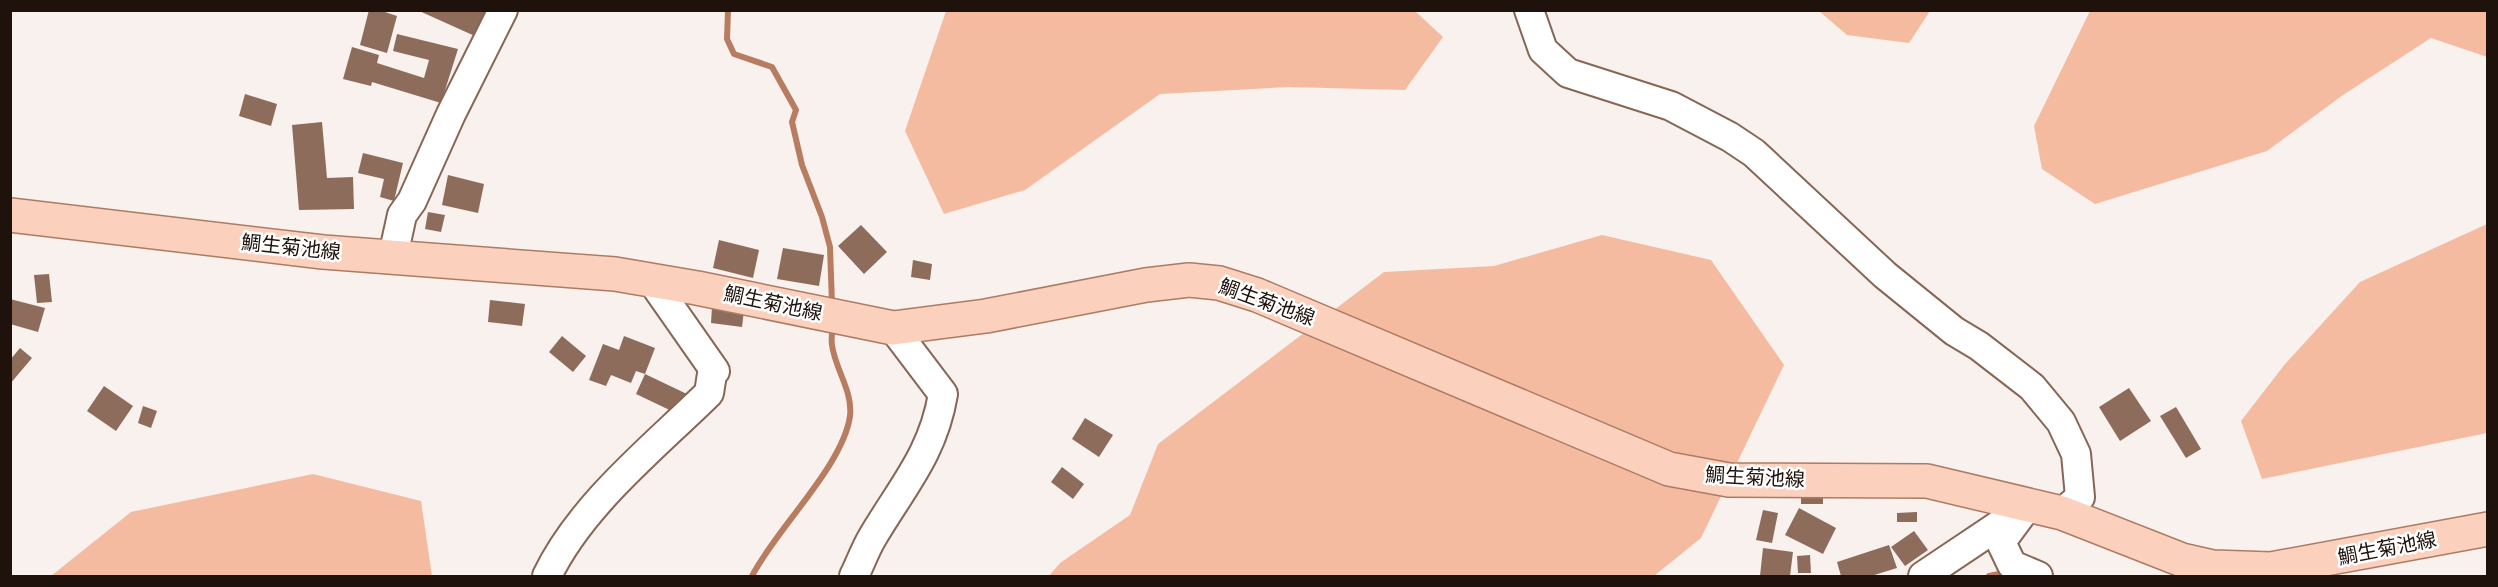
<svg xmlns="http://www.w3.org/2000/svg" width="2498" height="587" viewBox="0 0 2498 587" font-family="'Source Serif 4','Noto Sans JP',serif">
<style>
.green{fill:#f5bba1}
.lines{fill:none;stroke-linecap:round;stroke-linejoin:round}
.stream{stroke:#b87d61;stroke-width:6}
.building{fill:#8e6c5c}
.minor-casing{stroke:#876656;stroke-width:32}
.major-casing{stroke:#ad7b64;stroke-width:36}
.minor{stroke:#fff;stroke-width:28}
.major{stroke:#fbd1be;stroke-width:33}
.labels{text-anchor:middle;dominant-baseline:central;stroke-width:5;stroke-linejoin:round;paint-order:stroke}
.street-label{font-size:20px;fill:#1f120c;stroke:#fff}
</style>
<rect width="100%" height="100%" fill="#f9f1ed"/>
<g class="green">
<path d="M946 11H1415L1443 37 1405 90 1288 87 1160 94 1025 190 944 214 905 131Z"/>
<path d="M1819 11H1930L1909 43 1847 35Z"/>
<path d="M2090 11H2487V57L2431 38 2343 95 2267 151 2095 204 2042 169 2034 126Z"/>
<path d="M2487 224V433L2262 479 2241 421 2285 364 2360 282Z"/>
<path d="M1602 235 1711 260 1784 365 1701 538 1654 576H1049L1060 563 1130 515 1158 444 1384 272 1494 266Z"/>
<path d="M313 474 421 501 432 576H51L131 512Z"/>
</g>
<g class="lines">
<g class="stream">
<path d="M728 10 727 39 734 54 772 67 796 110 792 122 802 165 822 217 830 247 832 304"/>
<path d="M752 576C776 529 843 466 850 416 853 391 835 369 832 345 831 339 832 332 833 326"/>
<path d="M1989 576 2009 572"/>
</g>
</g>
<g class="building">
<path d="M369 10H379L397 16 387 53 360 45Z"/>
<path d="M417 10H484L488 12 477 37Z"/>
<path d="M397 34 458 49 441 103 372 82 371 86 343 79 352 47 379 55 377 63 424 78 429 60 393 51Z"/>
<path d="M245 94 277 104 271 126 239 116Z"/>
<path d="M322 122 327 178 353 177 354 209 299 210 292 125Z"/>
<path d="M363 153 403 163 394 201 380 197 384 179 358 173Z"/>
<path d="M448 175 484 184 478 213 442 205Z"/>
<path d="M428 212 445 215 441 232 425 229Z"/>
<path d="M861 225 887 252 864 274 838 246Z"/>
<path d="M719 240 759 250 753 278 713 268Z"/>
<path d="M783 248 824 255 819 286 777 279Z"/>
<path d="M913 260 932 264 930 280 911 277Z"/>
<path d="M49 274 52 302 37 303 34 275Z"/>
<path d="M10 299 45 308 38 332 10 324Z"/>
<path d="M490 300 525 304 522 326 488 322Z"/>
<path d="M712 307 744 311 742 327 711 323Z"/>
<path d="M562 336 586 356 573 372 549 352Z"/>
<path d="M624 336 655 348 645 374 689 395 680 415 636 394 645 374 636 371 631 383 611 375 606 386 589 380 603 344 619 350Z"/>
<path d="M20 348 32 358 10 384V360Z"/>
<path d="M104 386 133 406 116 431 87 411Z"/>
<path d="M2129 388 2151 421 2120 441 2099 407Z"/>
<path d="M143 406 157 411 151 428 138 423Z"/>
<path d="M2176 407 2201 449 2186 458 2160 416Z"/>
<path d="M1085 418 1113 435 1099 457 1072 439Z"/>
<path d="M1062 467 1084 484 1073 499 1051 482Z"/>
<path d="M1801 496 1823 497V504H1801Z"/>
<path d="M1799 508 1836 528 1823 554 1785 535Z"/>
<path d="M1763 510 1778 513 1772 543 1756 540Z"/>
<path d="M1917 512V522H1897V513Z"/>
<path d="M1914 531 1928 550 1905 566 1891 547Z"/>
<path d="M1889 545 1897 568 1871 576H1841L1837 562Z"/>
<path d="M1763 548 1793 552 1790 576H1760Z"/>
<path d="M1810 555 1811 573H1798L1797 556Z"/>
</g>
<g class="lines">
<g class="minor-casing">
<g id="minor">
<path d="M1529 10 1543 50 1568 73 1671 106 1730 137 1754 153 1885 275 1954 331 1979 346 2032 387 2061 422 2076 454 2080 497 2062 513"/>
<path d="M393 256 402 215 412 201 451 114 503 10"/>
<path d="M2021 515 2001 542 2012 565 2038 576"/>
<path d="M547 576C581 505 653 448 709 393L712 374 715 371 652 281"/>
<path d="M854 576C860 564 865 550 872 538 902 487 933 454 943 394L893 328"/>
<path d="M1923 576 2029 505"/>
</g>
</g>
<g class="major-casing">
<path id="major" d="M10 215 323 252 615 274 697 288 893 328 986 316 1146 285 1189 280 1219 283 1257 295 1669 469 1729 480 1927 481 2062 513 2182 560 2213 567 2271 569 2488 529"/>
</g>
<use href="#minor" class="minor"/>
<use href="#major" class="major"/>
</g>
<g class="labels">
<g class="street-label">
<text transform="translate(291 247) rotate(6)">鯛生菊池線</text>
<text transform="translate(1267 302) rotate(20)">鯛生菊池線</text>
<text transform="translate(773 303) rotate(12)">鯛生菊池線</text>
<text transform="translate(1755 477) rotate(3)">鯛生菊池線</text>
<text transform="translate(2387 548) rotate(-11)">鯛生菊池線</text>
</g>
</g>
<rect width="2498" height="587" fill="none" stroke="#1f120c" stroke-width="24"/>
</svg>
